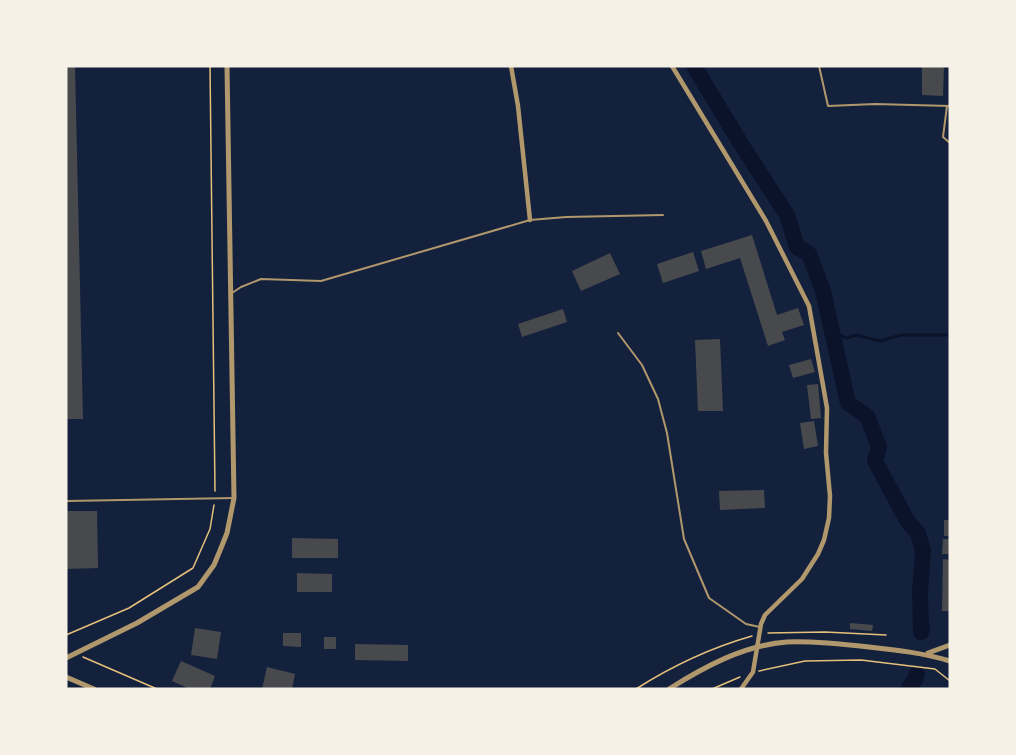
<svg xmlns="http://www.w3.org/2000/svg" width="1016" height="755" viewBox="0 0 1016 755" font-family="Roboto,sans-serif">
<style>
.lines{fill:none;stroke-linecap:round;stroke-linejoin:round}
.stream{stroke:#0b132b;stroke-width:3}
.river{stroke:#0b132b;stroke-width:16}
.building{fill:#48494c}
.path{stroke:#e5c07b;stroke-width:1.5}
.service{stroke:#b1986c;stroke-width:2}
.minor{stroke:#b1986c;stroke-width:4.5}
.tertiary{stroke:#b1986c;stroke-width:5}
</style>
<rect width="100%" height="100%" fill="#14213d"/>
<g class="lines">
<path class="stream" d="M833 332 847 338 856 335 880 341 901 335H950"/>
<g class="river">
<path d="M694 66 741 144 787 215 797 247 809 254 823 291 848 403 867 416 879 447 875 461 908 522 918 533 923 551 920 591 921 632 922 628"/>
<path d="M908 689 915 680 917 674"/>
</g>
</g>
<g class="building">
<path d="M66 66H75L83 419H66Z"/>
<path d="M922 66H944L943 96 922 95Z"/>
<path d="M752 235 777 315 798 308 804 325 782 332 785 340 768 346 740 258 706 269 701 251Z"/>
<path d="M693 252 699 271 663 283 657 264Z"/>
<path d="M610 253 620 274 581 291 572 271Z"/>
<path d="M563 309 567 322 522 337 518 324Z"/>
<path d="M720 339 723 411H698L695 340Z"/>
<path d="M811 359 815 372 793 378 789 365Z"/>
<path d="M818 384 821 418 811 419 807 385Z"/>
<path d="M814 421 818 446 804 449 800 423Z"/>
<path d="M764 490 765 508 720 510 719 491Z"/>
<path d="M66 511H97L98 568 66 569Z"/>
<rect x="944" y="520" width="6" height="16"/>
<path d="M292 538 338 539V558H292Z"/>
<path d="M943 539H950V554H942Z"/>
<path d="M943 559 950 560V611H942Z"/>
<path d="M297 573 332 574V592H297Z"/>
<path d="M850 623 873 625 872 631 850 629Z"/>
<path d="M195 628 221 632 217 659 191 655Z"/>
<path d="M283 633H301V647L283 646Z"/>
<rect x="324" y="637" width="12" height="12"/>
<path d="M355 644 408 645V661L355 660Z"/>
<path d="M181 661 215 676 210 689H190L172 681Z"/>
<path d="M267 667 295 674 292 689H262Z"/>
</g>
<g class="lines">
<g class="path">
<path d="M210 66 215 491"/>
<path d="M768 633 825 632 886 635"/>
<path d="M66 635 129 608 193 568 210 529 214 505"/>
<path d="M83 657 157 689"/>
<path d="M759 671 805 661 861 660 935 669 950 681"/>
<path d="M636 689C672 666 710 648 752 636"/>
<path d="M712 689 740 677"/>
</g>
<g class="service">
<path d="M819 66 828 106 875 104 950 106"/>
<path d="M947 106 943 137 950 143"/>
<path d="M232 293 241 287 261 279 321 281 530 220 566 217 663 215"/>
<path d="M618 333 642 365 658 399 667 433 684 539 709 598 746 624 760 627"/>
<path d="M67 501 234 498"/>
</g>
<g class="minor">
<path d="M511 66 518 106 530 220"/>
<path d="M672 66 766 221 809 306 827 408 826 453 830 496 829 518 824 540 818 554 802 579 765 615 761 624 753 672 741 689"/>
</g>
<g class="tertiary">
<path d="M928 653 950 645"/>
<path d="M66 658 137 623 198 587 214 565 221 548 227 533 234 498 227 66"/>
<path d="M66 677 94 689"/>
<path d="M669 689C704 667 744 645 787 642 814 641 842 644 869 647 897 650 923 653 950 661"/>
</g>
</g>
<rect width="1016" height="755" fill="none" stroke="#f6f1e7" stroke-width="135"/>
</svg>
